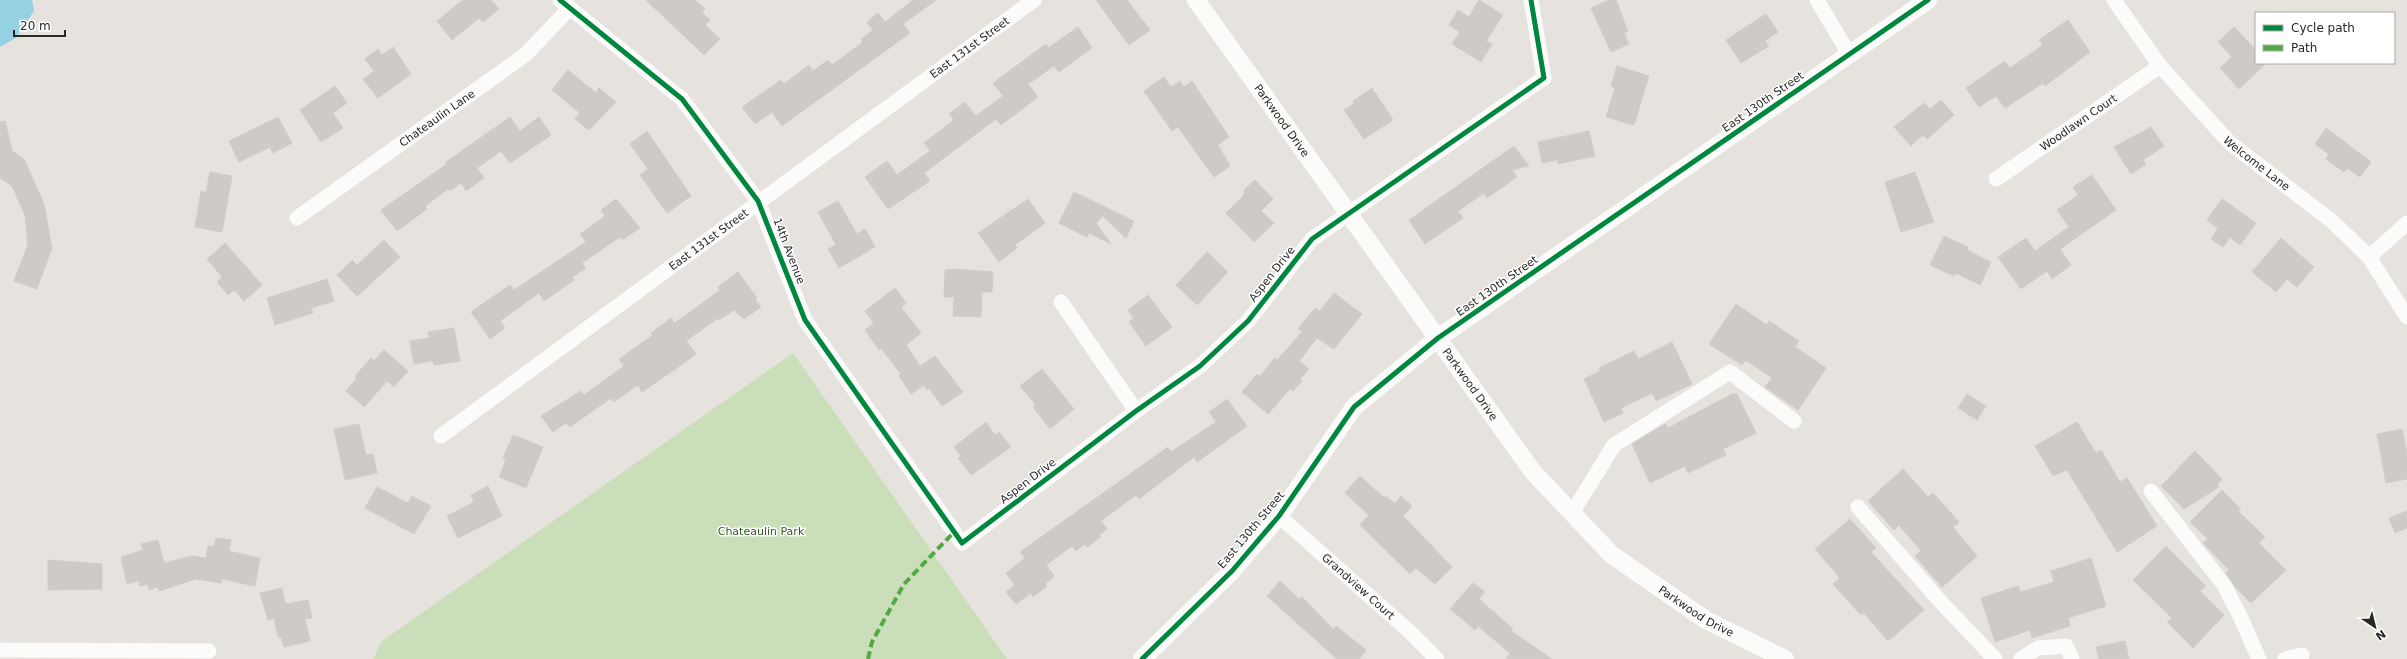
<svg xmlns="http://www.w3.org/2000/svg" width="2407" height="659" viewBox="0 0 2407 659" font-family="'DejaVu Sans',sans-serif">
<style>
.green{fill:#cadfb9}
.water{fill:#96d3e2}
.building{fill:#cdcac7;stroke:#d1cdca}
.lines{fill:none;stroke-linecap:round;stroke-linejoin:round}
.minor{stroke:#fbfbfa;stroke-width:15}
.tertiary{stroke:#fbfbfa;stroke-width:18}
.quiet{stroke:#53aa44;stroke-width:4;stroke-dasharray:8 4;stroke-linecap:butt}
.cycleway-casing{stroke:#fff;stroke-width:8}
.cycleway{stroke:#00873e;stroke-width:5}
.labels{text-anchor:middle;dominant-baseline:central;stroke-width:3;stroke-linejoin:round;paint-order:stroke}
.street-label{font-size:11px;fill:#282828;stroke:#fff}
.park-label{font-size:11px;fill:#2f5d1f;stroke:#fff}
</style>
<rect width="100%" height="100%" fill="#e6e2de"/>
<path class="green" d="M793 353 1007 659H373L382 641Z"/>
<path class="water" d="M0 0H32L34 11 16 38 0 47Z"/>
<g class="building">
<path d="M463 0H491L499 9 483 22 479 18 452 40 437 21Z"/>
<path d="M646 0H695L705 9 702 13 710 20 705 25 720 39 704 55Z"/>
<path d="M913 0H936L903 24 910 33 782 126 772 112 755 124 742 107 781 80 784 84 809 65 813 71 828 60 832 65 863 42 861 39 873 30 867 22 878 13 885 22Z"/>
<path d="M1096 0H1127L1150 30 1129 45Z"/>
<path d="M1479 0 1503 15 1486 41 1492 44 1481 62 1452 44 1460 32 1449 25 1458 10 1469 17Z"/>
<path d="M1609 0H1616L1628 31 1624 33 1629 44 1611 52 1591 8Z"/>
<path d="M1766 14 1778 32 1765 41 1769 46 1741 63 1726 40Z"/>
<path d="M2068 20 2090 52 2045 86 2043 83 2005 108 1996 96 1979 107 1966 88 2005 61 2010 68 2043 45 2039 40Z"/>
<path d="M1078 27 1092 48 1059 72 1054 66 1028 84 1038 97 1001 125 996 119 924 173 930 181 888 209 865 177 887 161 897 175 930 151 924 143 954 120 949 114 965 102 976 116 1003 96 993 83 1046 44 1048 48Z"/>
<path d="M2234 27 2256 50V63H2266L2239 89 2220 68 2232 57 2218 42Z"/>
<path d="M393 47 411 74 378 98 363 79 374 71 365 59 378 49 382 55Z"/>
<path d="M1617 66 1649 76 1634 125 1606 117 1615 88 1611 86Z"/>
<path d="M568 70 596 93 599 88 616 102 589 130 575 119 580 113 552 90Z"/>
<path d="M1164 77 1171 87 1180 81 1184 87 1192 81 1229 137 1218 145 1230 166 1214 177 1178 127 1172 131 1144 91Z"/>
<path d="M335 86 347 103 333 113 343 128 321 142 300 110Z"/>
<path d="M1372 88 1393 120 1364 139 1344 110 1354 104 1353 101Z"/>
<path d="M1941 100 1954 115 1927 139 1923 135 1911 146 1894 127 1924 103 1930 109Z"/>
<path d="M278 117 292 143 273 153 270 147 239 162 229 141Z"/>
<path d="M510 117 520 131 539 117 551 135 510 163 501 151 477 168 484 178 466 191 461 183 450 191 448 189 425 206 427 209 397 231 381 210 447 164 446 162Z"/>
<path d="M5 121 12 151 24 159 44 204 52 248 37 289 14 281 28 244 25 215 12 186 0 178V122Z"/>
<path d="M2151 127 2164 146 2143 160 2146 164 2131 174 2114 147Z"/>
<path d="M2326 128 2371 162 2360 177 2347 168 2344 172 2326 159 2329 154 2315 144Z"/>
<path d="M647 131 691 196 667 213 640 175 648 169 630 144Z"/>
<path d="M1589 131 1595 156 1558 164V160L1542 163 1538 142Z"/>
<path d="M1514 146 1529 166 1512 170 1517 177 1487 198 1484 193 1458 211 1463 218 1425 244 1409 220Z"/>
<path d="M210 172 232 176 222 232 195 227 201 191 206 192Z"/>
<path d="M1915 172 1934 222 1901 232 1885 182Z"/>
<path d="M2092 175 2116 210 2060 249 2071 265 2052 279 2047 271 2021 289 1998 257 2026 238 2035 251 2069 227 2057 210 2078 195 2073 187Z"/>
<path d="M1255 180 1273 199 1261 211 1274 223 1254 242 1226 213 1244 195V190Z"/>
<path d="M1074 192 1134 221 1126 238 1103 216 1096 223 1111 244 1089 233 1087 237 1059 223Z"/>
<path d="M616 199 640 228 622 240 620 237 582 263 586 268 572 277 574 280 544 301 539 293 500 321 505 328 490 339 471 312 510 285 514 290 586 242 580 234 605 216 601 210Z"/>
<path d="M1028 199 1045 223 1015 245 1017 248 999 262 978 233Z"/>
<path d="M2222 199 2256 223 2240 245 2230 237 2223 247 2211 239 2218 228 2207 220Z"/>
<path d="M838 201 857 234 865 229 875 247 839 268 828 249 836 245 818 212Z"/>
<path d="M1944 236 1968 247 1967 250 1991 262 1980 285 1956 273 1954 276 1930 265Z"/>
<path d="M2281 238 2314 267 2297 287 2287 279 2276 292 2252 272Z"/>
<path d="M384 240 400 257 357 296 337 275 352 260 357 265Z"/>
<path d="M225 243 262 285 244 301 234 290 228 295 217 282 222 277 207 259Z"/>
<path d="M1207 252 1228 272 1197 305 1176 285Z"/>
<path d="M956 269 993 272 992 292H982L981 317 953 316 954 297H944L945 270Z"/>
<path d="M738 272 757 298 755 300 761 307 744 319 734 310 719 320 718 318 686 341 696 354 677 368 642 392 638 385 614 402 611 398 570 427 566 423 553 432 541 416 581 391 584 395 624 366 619 359 653 335 651 333 671 318 674 323 689 313 720 290 718 287Z"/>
<path d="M327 279 334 301 311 308 313 313 275 325 267 298Z"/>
<path d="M895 288 906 303 901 307 921 333 906 345 920 366 935 356 963 392 942 406 929 388 927 390 924 385 911 394 899 376 901 374 881 348 879 350 865 330 874 323 865 311Z"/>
<path d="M1334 293 1362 314 1334 349 1317 338 1299 361 1309 369 1300 379 1302 381 1293 391 1290 389 1268 414 1242 392 1257 374 1260 376 1275 358 1277 360 1302 332 1298 329 1315 308 1320 311Z"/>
<path d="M1148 295 1172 327 1146 346 1129 322 1134 318 1128 310Z"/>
<path d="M1736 304 1767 325 1769 321 1799 341 1795 347 1826 368 1798 410 1765 387 1772 378 1746 360 1742 365 1709 344Z"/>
<path d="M454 328 460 361 434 365 433 361 414 364 410 341 429 338 428 332Z"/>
<path d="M1672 342 1692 384 1656 401 1652 393 1621 408 1623 413 1604 422 1584 379 1600 371 1599 368 1634 351 1638 359Z"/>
<path d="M384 350 408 371 394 387 387 381 364 407 346 391 357 378 355 376 371 358 374 361Z"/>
<path d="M1042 369 1074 409 1050 429 1033 407 1036 405 1020 386Z"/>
<path d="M1732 394H1737L1756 433 1723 449 1726 455 1688 473 1685 466 1650 483 1632 444 1660 427 1666 424 1668 428Z"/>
<path d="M1967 394 1986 406 1977 420 1958 408Z"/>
<path d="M1227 399 1247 426 1197 462 1194 457 1139 499 1136 495 1101 521 1107 529 1099 535 1101 537 1087 547 1085 544 1076 551 1072 546 1046 565 1054 576 1045 584 1047 586 1033 597 1031 593 1016 604 1006 592 1015 585 1006 573 1025 558 1020 552 1168 447 1171 452 1216 422 1209 412Z"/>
<path d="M986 422 995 435 999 432 1011 447 971 475 958 458 961 456 954 447Z"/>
<path d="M2077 422 2096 453 2101 450 2120 482 2127 478 2157 526 2117 552 2067 470 2053 476 2035 446Z"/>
<path d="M359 424 366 455 373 454 377 473 345 480 334 429Z"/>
<path d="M2402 429 2407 453V479L2386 483 2377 434Z"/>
<path d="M513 435 543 447 526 488 499 477 506 460 503 458Z"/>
<path d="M2195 451 2222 479 2217 485 2219 487 2184 509 2161 486Z"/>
<path d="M1903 469 1928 497 1933 493 1959 522 1953 527 1977 556 1942 587 1915 556 1921 551 1899 525 1894 530 1868 501Z"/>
<path d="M1360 476 1384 498 1386 496 1395 504 1401 496 1412 506 1403 516 1452 567 1435 584 1416 568 1410 574 1360 525 1369 515 1345 493Z"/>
<path d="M488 486 502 516 458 538 447 516 474 502 471 495Z"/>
<path d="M377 487 408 503 412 496 431 506 414 534 365 508Z"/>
<path d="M2222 490 2241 509 2238 511 2265 537 2259 543 2286 570 2251 603 2235 587 2226 573 2229 570 2203 543 2208 539 2190 522Z"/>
<path d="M2407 511V528L2395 533 2389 518Z"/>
<path d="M1850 519 1876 548 1871 552 1924 610 1888 641 1864 613 1861 615 1833 584 1840 578 1815 549Z"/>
<path d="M216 538 231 540 229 551 260 558 255 586 222 579 221 583 196 579 159 591 158 587 149 590 148 584 140 586 139 581 127 584 121 557 143 550 141 544 158 540 164 563 192 556 206 558 208 546 214 547Z"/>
<path d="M2166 546 2206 586 2200 591 2224 615 2193 648 2167 622 2172 618 2133 580Z"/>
<path d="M2091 558 2106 606 2068 618 2070 626 2032 638 2030 630 1995 642 1981 598 2018 586 2020 592 2054 582 2051 571Z"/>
<path d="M48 560 102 564V589L48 590Z"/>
<path d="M1280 581 1299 599 1302 597 1333 629 1336 626 1366 650 1359 659H1337L1267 596Z"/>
<path d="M1473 583 1485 592 1479 599 1513 629 1511 631 1552 659H1506L1510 653 1478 626 1475 630 1450 609Z"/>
<path d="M282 588 285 604 308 600 312 618 305 619 310 641 284 647 281 637H278L274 618 268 620 260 593Z"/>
<path d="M2125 641 2129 659H2099L2096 647Z"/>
</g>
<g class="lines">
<g class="minor">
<path d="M560 0 682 99 758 201 805 320 962 543 1136 411 1200 366 1248 321 1312 239 1544 78 1531 0"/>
<path d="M1817 0 1849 54"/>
<path id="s1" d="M2114 0 2160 66 2230 143 2333 222 2369 257 2407 317"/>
<path id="s2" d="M1996 179 2160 66"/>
<path id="s3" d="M297 218 525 55 569 9"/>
<path d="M2369 257 2407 223"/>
<path d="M1061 302 1136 411"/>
<path id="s4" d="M441 436 1034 0"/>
<path d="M2151 491 2224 585 2241 618 2259 659"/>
<path d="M1858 507 1939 600 1995 659"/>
<path d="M1572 513 1614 445 1730 372 1794 421"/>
<path id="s5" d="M1279 516 1410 632 1437 659"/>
<path d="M0 650 209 651"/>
<path d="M2021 659 2038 648 2066 646 2072 659"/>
<path d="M2285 659 2302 655"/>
</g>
<g class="tertiary">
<path id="s6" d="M1196 0 1533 472 1612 555 1706 620 1785 659"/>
<path d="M1142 659 1232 571 1279 516 1354 407 1438 338 1928 0"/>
</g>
<path class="quiet" d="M868 659 872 642 904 584 954 532"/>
<g class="cycleway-casing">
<g id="cycleway">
<path d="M560 0 682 99 758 201 805 320 962 543 1136 411 1200 366 1248 321 1312 239 1544 78 1531 0"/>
<path d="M1142 659 1232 571 1279 516 1354 407 1438 338 1928 0"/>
</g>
</g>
<use href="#cycleway" class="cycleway"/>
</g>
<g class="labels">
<g class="street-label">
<text stroke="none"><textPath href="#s4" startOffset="656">East 131st Street</textPath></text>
<text transform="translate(1763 102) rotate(-35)">East 130th Street</text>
<text stroke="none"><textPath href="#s3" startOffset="172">Chateaulin Lane</textPath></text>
<text stroke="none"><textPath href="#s6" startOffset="148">Parkwood Drive</textPath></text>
<text stroke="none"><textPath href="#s2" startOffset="100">Woodlawn Court</textPath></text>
<text stroke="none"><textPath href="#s1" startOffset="218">Welcome Lane</textPath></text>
<text stroke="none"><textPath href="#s4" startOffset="332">East 131st Street</textPath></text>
<text transform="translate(789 251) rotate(69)">14th Avenue</text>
<text transform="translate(1272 274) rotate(-52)">Aspen Drive</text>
<text transform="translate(1497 286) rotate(-35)">East 130th Street</text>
<text stroke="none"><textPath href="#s6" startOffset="472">Parkwood Drive</textPath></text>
<text transform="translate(1028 481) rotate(-37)">Aspen Drive</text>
<text transform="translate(1251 530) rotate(-50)">East 130th Street</text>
<text stroke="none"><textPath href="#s5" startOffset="106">Grandview Court</textPath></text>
<text stroke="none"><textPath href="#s6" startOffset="796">Parkwood Drive</textPath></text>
</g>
<g class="park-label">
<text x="761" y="531">Chateaulin Park</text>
</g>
</g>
<rect x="2255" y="12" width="140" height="52" fill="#ffffff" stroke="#a9a9a9"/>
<rect x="2263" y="25" width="20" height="6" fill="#00873e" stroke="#a9a9a9"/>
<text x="2291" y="32" font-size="12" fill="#282828">Cycle path</text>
<rect x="2263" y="45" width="20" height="6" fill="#53aa44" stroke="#a9a9a9"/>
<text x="2291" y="52" font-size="12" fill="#282828">Path</text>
<g transform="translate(2375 627) rotate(145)" stroke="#ffffff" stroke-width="3" paint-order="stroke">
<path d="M0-3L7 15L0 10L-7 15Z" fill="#282828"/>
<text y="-6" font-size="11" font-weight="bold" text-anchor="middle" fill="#282828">N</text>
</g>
<path d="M14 30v6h51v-6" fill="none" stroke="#282828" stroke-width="2"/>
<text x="20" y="30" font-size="12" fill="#282828" stroke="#ffffff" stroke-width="3" paint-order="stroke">20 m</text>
</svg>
